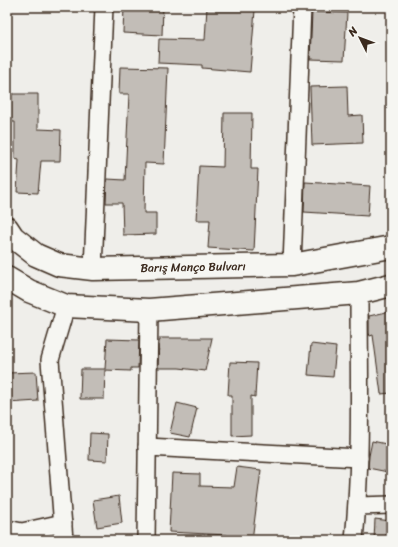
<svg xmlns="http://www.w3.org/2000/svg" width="398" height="547" viewBox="0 0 398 547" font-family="Sriracha,sans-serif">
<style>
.building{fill:#c2bdb7;stroke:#3b2a1e}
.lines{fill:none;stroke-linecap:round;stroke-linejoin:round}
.minor-casing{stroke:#3b2a1e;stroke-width:20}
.primary-casing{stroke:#3b2a1e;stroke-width:25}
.minor{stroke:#f6f6f2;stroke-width:17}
.primary{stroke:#f6f6f2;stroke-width:22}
.labels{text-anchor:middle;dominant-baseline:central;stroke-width:3;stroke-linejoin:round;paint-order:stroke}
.street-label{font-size:12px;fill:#3b2a1e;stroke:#f6f6f2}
</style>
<rect width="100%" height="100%" fill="#efeeea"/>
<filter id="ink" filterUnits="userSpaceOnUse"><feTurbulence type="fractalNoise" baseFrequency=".025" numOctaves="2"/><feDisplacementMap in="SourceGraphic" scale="8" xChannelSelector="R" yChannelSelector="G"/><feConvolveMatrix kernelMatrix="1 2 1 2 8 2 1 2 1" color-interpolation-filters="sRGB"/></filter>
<g filter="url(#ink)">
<g class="building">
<path d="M124 7H163L162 35 123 33Z"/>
<path d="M207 7 255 10 250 72 202 68V65L158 63 159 39 205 40Z"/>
<path d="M312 12 347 13 344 60 310 59Z"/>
<path d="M120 67 168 68 164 164 145 163 144 213H156V234L123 235 122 203H106L107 179 125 180 129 94H119Z"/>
<path d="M347 86 348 116 362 115 363 143 312 145 310 87Z"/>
<path d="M9 94H38V129L61 130 60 161H41L38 193 17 192 19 160 15 159V122H9Z"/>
<path d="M224 113H252L251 169H258L254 251 208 248 210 220H196L199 166 223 167Z"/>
<path d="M305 182 370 186 368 216 304 212Z"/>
<path d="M391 311V393L381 394 373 335 370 336 369 333V316Z"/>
<path d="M160 338H212L205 371 179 368H158L159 341H160Z"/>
<path d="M107 339 139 340 138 368H131V371L105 370 104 399H80L81 369H105Z"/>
<path d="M311 344 336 347 333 377 308 375Z"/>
<path d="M230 362 257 363 255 397 251 396V435L232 436V395H228Z"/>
<path d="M36 372 38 401 7 403V373Z"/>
<path d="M177 403 197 408 190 437 170 433Z"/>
<path d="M90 433 108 434 107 461 89 460Z"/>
<path d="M372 441 391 445V456L388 472 368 468 369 456Z"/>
<path d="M237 467 261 470 252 540H226L227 535 169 532 172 473 200 474V486L234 487Z"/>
<path d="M119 496 122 523 97 527 93 500Z"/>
<path d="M375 519 391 521V540H374Z"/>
</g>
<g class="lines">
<g class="minor-casing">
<g id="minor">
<path d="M292 265 302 7"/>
<path d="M93 269 104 7"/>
<path d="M147 447 359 458"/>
<path d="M357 506 391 505"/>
<path d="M7 529 22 532 63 523"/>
<path d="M64 540 50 360 66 306"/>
<path d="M146 540 149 310"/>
<path d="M354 540C362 458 359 375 359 293"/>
</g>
</g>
<g class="primary-casing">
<g id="primary">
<path d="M7 228 13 237 36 255 59 265 93 269 292 265 391 247"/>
<path d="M7 278 29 291 66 306 149 310 359 293 391 285"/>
</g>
</g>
<use href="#minor" class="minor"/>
<use href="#primary" class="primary"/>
</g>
</g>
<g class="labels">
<g class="street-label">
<text transform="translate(193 267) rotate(-1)">Barış Manço Bulvarı</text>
</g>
</g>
<rect width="398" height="547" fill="none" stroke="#f6f6f2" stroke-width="24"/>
<rect x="12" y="12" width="374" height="523" fill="none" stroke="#3b2a1e" stroke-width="1.5" filter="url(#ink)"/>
<g transform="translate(360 38) rotate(312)" stroke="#f6f6f2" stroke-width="3" paint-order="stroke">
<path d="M0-3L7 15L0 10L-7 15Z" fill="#3b2a1e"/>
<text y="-6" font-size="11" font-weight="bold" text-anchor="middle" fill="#3b2a1e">N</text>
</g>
</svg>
